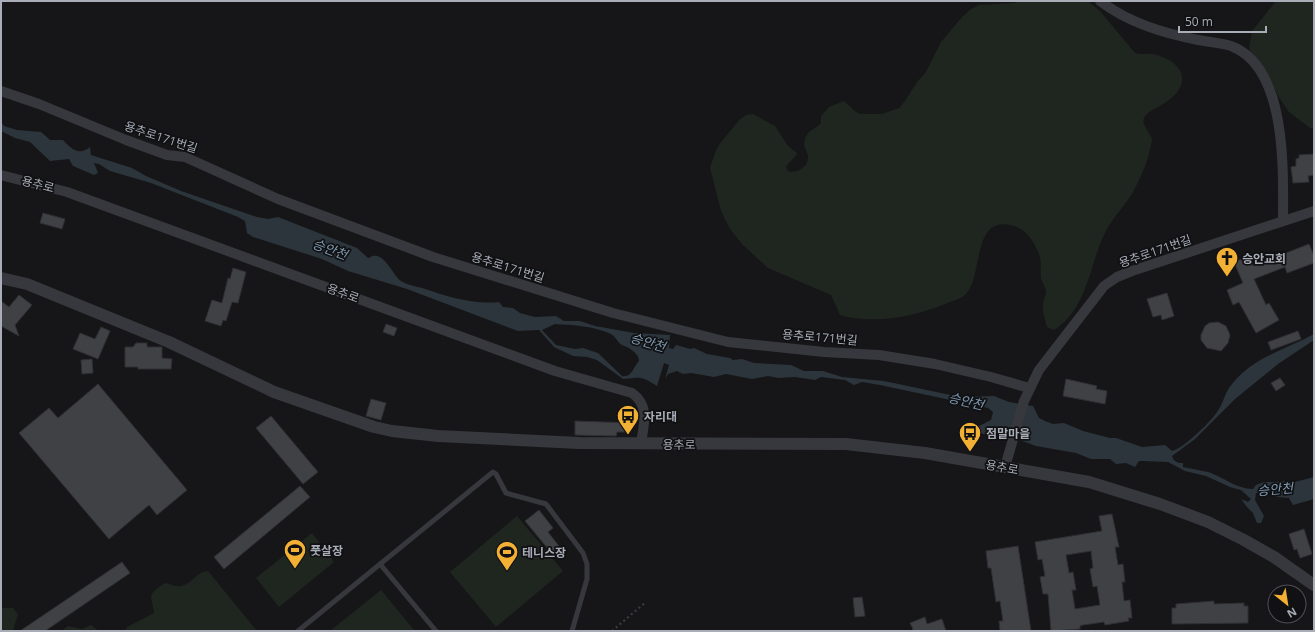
<svg xmlns="http://www.w3.org/2000/svg" width="1315" height="632" viewBox="0 0 1315 632" font-family="'Open Sans','Noto Sans KR',sans-serif">
<style>
.green{fill:#1e261f}
.water{fill:#2c353c;fill-rule:evenodd}
.building{fill:#404145;stroke:#303034;fill-rule:evenodd}
.lines{fill:none;stroke-linecap:round;stroke-linejoin:round}
.path{stroke:#3d3f44;stroke-width:2;stroke-dasharray:2 3;stroke-linecap:butt}
.service{stroke:#37383d;stroke-width:5}
.minor{stroke:#37383d;stroke-width:10}
.tertiary{stroke:#37383d;stroke-width:12}
.labels{text-anchor:middle;dominant-baseline:central;stroke-width:3.5;stroke-linejoin:round;paint-order:stroke}
.street-label{font-size:12px;fill:#a8adb8;stroke:#111113}
.poi-label{font-size:12px;font-weight:bold;fill:#a8adb8;stroke:#111113;text-anchor:start}
.water-label{font-size:13px;font-style:italic;fill:#7f9bb3;stroke:#111113}
</style>
<rect width="100%" height="100%" fill="#161618"/>
<g class="green">
<path d="M1017 1H1088L1100 11 1135 53C1141 55 1147 53 1153 54 1183 61 1194 83 1166 102 1160 107 1148 110 1144 118 1141 125 1151 133 1152 140 1149 159 1141 178 1132 194 1124 206 1114 217 1107 229 1089 262 1089 308 1054 330L1047 327C1045 320 1042 311 1043 303 1044 299 1046 296 1046 292 1046 287 1042 283 1041 278 1040 270 1042 261 1039 254 1033 240 1026 228 1010 225 972 217 983 276 966 294 962 298 956 300 950 302 918 316 875 325 840 315L831 295 768 268 757 258 742 244 730 229 721 211 710 168 714 156 718 146 740 119 746 115 753 114 775 126 788 146 797 153C795 159 789 161 786 167L788 171C796 174 809 167 808 156 806 147 801 146 807 135 810 129 817 128 821 123V116L829 107 844 101 856 112 861 114H882L899 108 905 101 917 82 926 72 941 42 962 17 971 9 979 5 1015 3Z"/>
<path d="M1276 1H1314V129L1310 128 1289 112 1278 96 1267 72 1251 53 1249 47 1252 31Z"/>
<path d="M517 516 563 571 496 627 450 572Z"/>
<path d="M312 533 334 562 279 607 256 578Z"/>
<path d="M208 571 257 631H125L127 627 154 613C152 595 145 596 165 583 170 584 175 587 181 586 192 584 196 572 208 571Z"/>
<path d="M381 590 415 631H330Z"/>
<path d="M1 608H13L18 614 13 631H1Z"/>
<path d="M91 625 99 631H61L68 626 82 629Z"/>
</g>
<path class="water" d="M1 122 4 126 17 130 41 132 50 140H63C71 149 79 156 90 147L91 155 132 168 146 176 181 191 257 217 268 219 278 217 357 248 368 258C370 258 371 256 373 256 385 253 394 277 401 281 407 285 415 286 422 288 446 296 473 305 499 302L503 307 513 308 520 313 535 317 556 316 564 321H580L595 326 634 333 670 335 669 348 673 349 676 345 690 349 694 348 707 354 730 358 733 360 742 359 754 363 791 365 804 371H823L842 377 884 381 960 397 994 396 1009 402 1033 406 1039 418 1045 421 1053 424 1064 423 1083 431 1110 438H1116L1142 447 1165 445 1172 451C1183 449 1214 419 1219 409 1224 401 1225 392 1232 384 1253 357 1285 350 1314 334V340L1278 364 1262 377 1235 399 1195 439 1172 456C1174 462 1177 463 1183 463V467C1191 469 1200 470 1208 472 1224 477 1236 489 1253 489L1256 485 1264 482H1276L1282 481 1291 483 1314 477V499L1293 505 1289 498 1277 497 1271 492 1256 493 1255 500 1264 516 1261 523H1257L1253 513 1247 507 1241 499 1248 502 1251 499 1241 490 1230 487 1206 476 1185 471 1168 462 1143 461H1139L1135 467 1126 463 1116 464 1110 459H1091L1076 453 1036 446 1011 437 996 438 971 430 991 420 993 412 988 408 880 385 862 382 854 385 845 380 821 377 815 380 795 377 778 378 768 376 752 379 726 374 714 377 691 373 683 374 677 371 668 374 665 379 669 365 664 363 657 386C641 376 642 377 623 379L597 360 587 357 573 356 554 347 539 330 518 331 407 289 348 271 322 259 253 237 247 233 245 221 238 217 151 183 110 171 99 164 94 163 98 173 94 175 73 166 69 159 50 161 30 142 15 138 1 131ZM555 324C574 325 593 326 611 334 616 337 617 342 622 345 628 347 639 353 639 361 633 367 632 378 622 376L598 353 583 348 575 349 556 345 542 330Z"/>
<g class="building">
<path d="M1314 154V175L1308 176 1309 182 1293 183 1291 167 1296 166V159L1299 158V155Z"/>
<path d="M43 213 65 219 62 229 40 223Z"/>
<path d="M1309 244 1314 256V263L1287 273 1285 267 1254 279 1266 305 1269 303 1279 320 1256 333 1239 302 1233 305 1227 290 1243 283 1234 262 1249 256 1253 266Z"/>
<path d="M233 268 246 272 238 303 232 302 226 321 223 320 221 326 205 321 212 300 222 303 228 278 230 279Z"/>
<path d="M1167 293 1174 316 1162 320 1161 315 1153 317 1147 299Z"/>
<path d="M19 295 32 305 15 325 19 336 1 326V301L9 307Z"/>
<path d="M1218 322 1226 326 1230 335 1228 343 1221 351 1207 348 1201 340V335L1205 326 1209 323Z"/>
<path d="M386 324 397 328 394 336 383 332Z"/>
<path d="M101 327 110 331 98 359 73 349 80 333 95 339Z"/>
<path d="M1298 331 1301 339 1271 350 1268 342Z"/>
<path d="M136 343H147V347H162V358L172 359 171 369H138V367H125V347H133Z"/>
<path d="M92 359 93 373 82 374 81 360Z"/>
<path d="M1280 378 1285 385 1276 391 1271 383Z"/>
<path d="M1066 379 1097 386 1096 389 1107 391 1105 404 1063 396Z"/>
<path d="M98 384 187 490 157 515 149 505 109 539 19 433 49 408 58 418Z"/>
<path d="M371 399 386 403 381 420 366 416Z"/>
<path d="M271 416 318 472 303 484 256 428Z"/>
<path d="M575 421 632 423 631 432H617L616 436 575 435Z"/>
<path d="M300 486 310 497 224 569 214 557Z"/>
<path d="M539 510 553 528 548 532 562 550 554 556 525 521Z"/>
<path d="M1112 514 1119 547H1115L1118 565 1123 564 1125 582H1122L1124 601 1130 600 1132 618H1128L1129 621 1105 625 1104 622 1083 625 1080 626V629L1051 631 1048 594H1043L1040 577 1045 576 1042 559 1038 560 1035 542 1102 531 1099 516ZM1091 551 1093 568 1090 569 1093 587 1097 586 1100 605 1075 609 1072 590H1076L1073 572 1069 573 1066 555Z"/>
<path d="M1304 529 1312 554 1300 558 1297 549 1294 550 1289 534Z"/>
<path d="M1018 546 1031 631H1000L999 621H1003L1000 601 996 602 991 568H988L986 551Z"/>
<path d="M122 562 130 573 45 631H20Z"/>
<path d="M862 597 865 616 855 617 853 598Z"/>
<path d="M1214 601V604L1244 603V606H1248V623L1172 624V608H1176V604Z"/>
<path d="M925 617 927 624 942 619 946 631H911L913 629 910 623Z"/>
</g>
<g class="lines">
<path class="path" d="M612 631 646 602"/>
<g class="service">
<path d="M380 564 436 631"/>
<path d="M298 631 493 472 496 474 506 493 546 504 583 553 587 564V579L572 631"/>
</g>
<g class="minor">
<path d="M1100 1C1129 23 1163 33 1198 40 1209 42 1221 43 1231 46 1288 67 1283 173 1283 221"/>
<path d="M1 91 39 104 126 140 167 155 185 157 278 199 433 257 613 313 728 342 824 352 879 355 935 364 991 377 1029 388"/>
<path d="M1 175 67 192 555 371 632 393C650 406 644 423 641 443"/>
<path d="M1005 467 1024 401 1039 370 1104 286 1117 277 1132 271 1314 211"/>
</g>
<path class="tertiary" d="M1 278 27 284 169 342 274 392 374 427 392 431 438 436 579 443 846 444 925 453 1089 482 1160 504 1208 522 1244 540 1274 557 1314 585"/>
</g>
<defs>
<g id="church-pin" transform="scale(1.15)"><path d="M0 17L-7.5 6A9.5 9.5 0 1 1 7.5 6Z" fill="#f2b134" stroke="#111113"/><path d="M-1.2-6h2.4v3.5h3.3v2.4h-3.3V6h-2.4V-.1h-3.3v-2.4h3.3Z" fill="#111"/></g>
<g id="bus-pin" transform="scale(1.15)"><path d="M0 17L-7.5 6A9.5 9.5 0 1 1 7.5 6Z" fill="#f2b134" stroke="#111113"/><path d="M-5-6H5V4H4V6H2V4H-2V6H-4V4H-5ZM-3.5-4V0h7V-4ZM-3.5 1.2v1.5H-2V1.2ZM2 1.2v1.5H3.5V1.2Z" fill="#111"/></g>
<g id="stadium-pin" transform="scale(1.15)"><path d="M0 17L-7.5 6A9.5 9.5 0 1 1 7.5 6Z" fill="#f2b134" stroke="#111113"/><path d="M0-5a6.5 5 0 1 0 0 10a6.5 5 0 1 0 0-10ZM-3.5-1.8h7v3.6h-7Z" fill="#111"/></g>
</defs>
<g fill-rule="evenodd">
<use href="#church-pin" x="1227" y="258"/>
<use href="#bus-pin" x="628" y="416"/>
<use href="#bus-pin" x="970" y="433"/>
<use href="#stadium-pin" x="295" y="550"/>
<use href="#stadium-pin" x="507" y="552"/>
</g>
<g class="labels">
<g class="street-label">
<text transform="translate(161 137) rotate(18)">용추로171번길</text>
<text transform="translate(38 184) rotate(14)">용추로</text>
<text transform="translate(1155 251) rotate(-19)">용추로171번길</text>
<text transform="translate(508 267) rotate(17)">용추로171번길</text>
<text transform="translate(343 293) rotate(20)">용추로</text>
<text transform="translate(820 337) rotate(5)">용추로171번길</text>
<text x="679" y="444">용추로</text>
<text transform="translate(1002 467) rotate(10)">용추로</text>
</g>
<g class="poi-label">
<text x="1242" y="258">승안교회</text>
<text x="644" y="416">자리대</text>
<text x="986" y="433">점말마을</text>
<text x="310" y="550">풋살장</text>
<text x="522" y="552">테니스장</text>
</g>
<g class="water-label">
<text transform="translate(330 249) rotate(20)">승안천</text>
<text transform="translate(648 342) rotate(16)">승안천</text>
<text transform="translate(966 401) rotate(13)">승안천</text>
<text transform="translate(1275 489) rotate(-5)">승안천</text>
</g>
</g>
<rect width="1315" height="632" fill="none" stroke="#a8adb8" stroke-width="4"/>
<g transform="translate(1287 604) rotate(150)"><circle r="19" fill="#111113" stroke="#4d4f55"/>
<path d="M0-3L7 15L0 10L-7 15Z" fill="#f2b134"/>
<text y="-6" font-size="11" font-weight="bold" text-anchor="middle" fill="#a8adb8">N</text>
</g>
<path d="M1179 26v6h87v-6" fill="none" stroke="#a8adb8" stroke-width="2"/>
<text x="1185" y="26" font-size="12" fill="#a8adb8" stroke="#111113" stroke-width="3" paint-order="stroke">50 m</text>
</svg>
